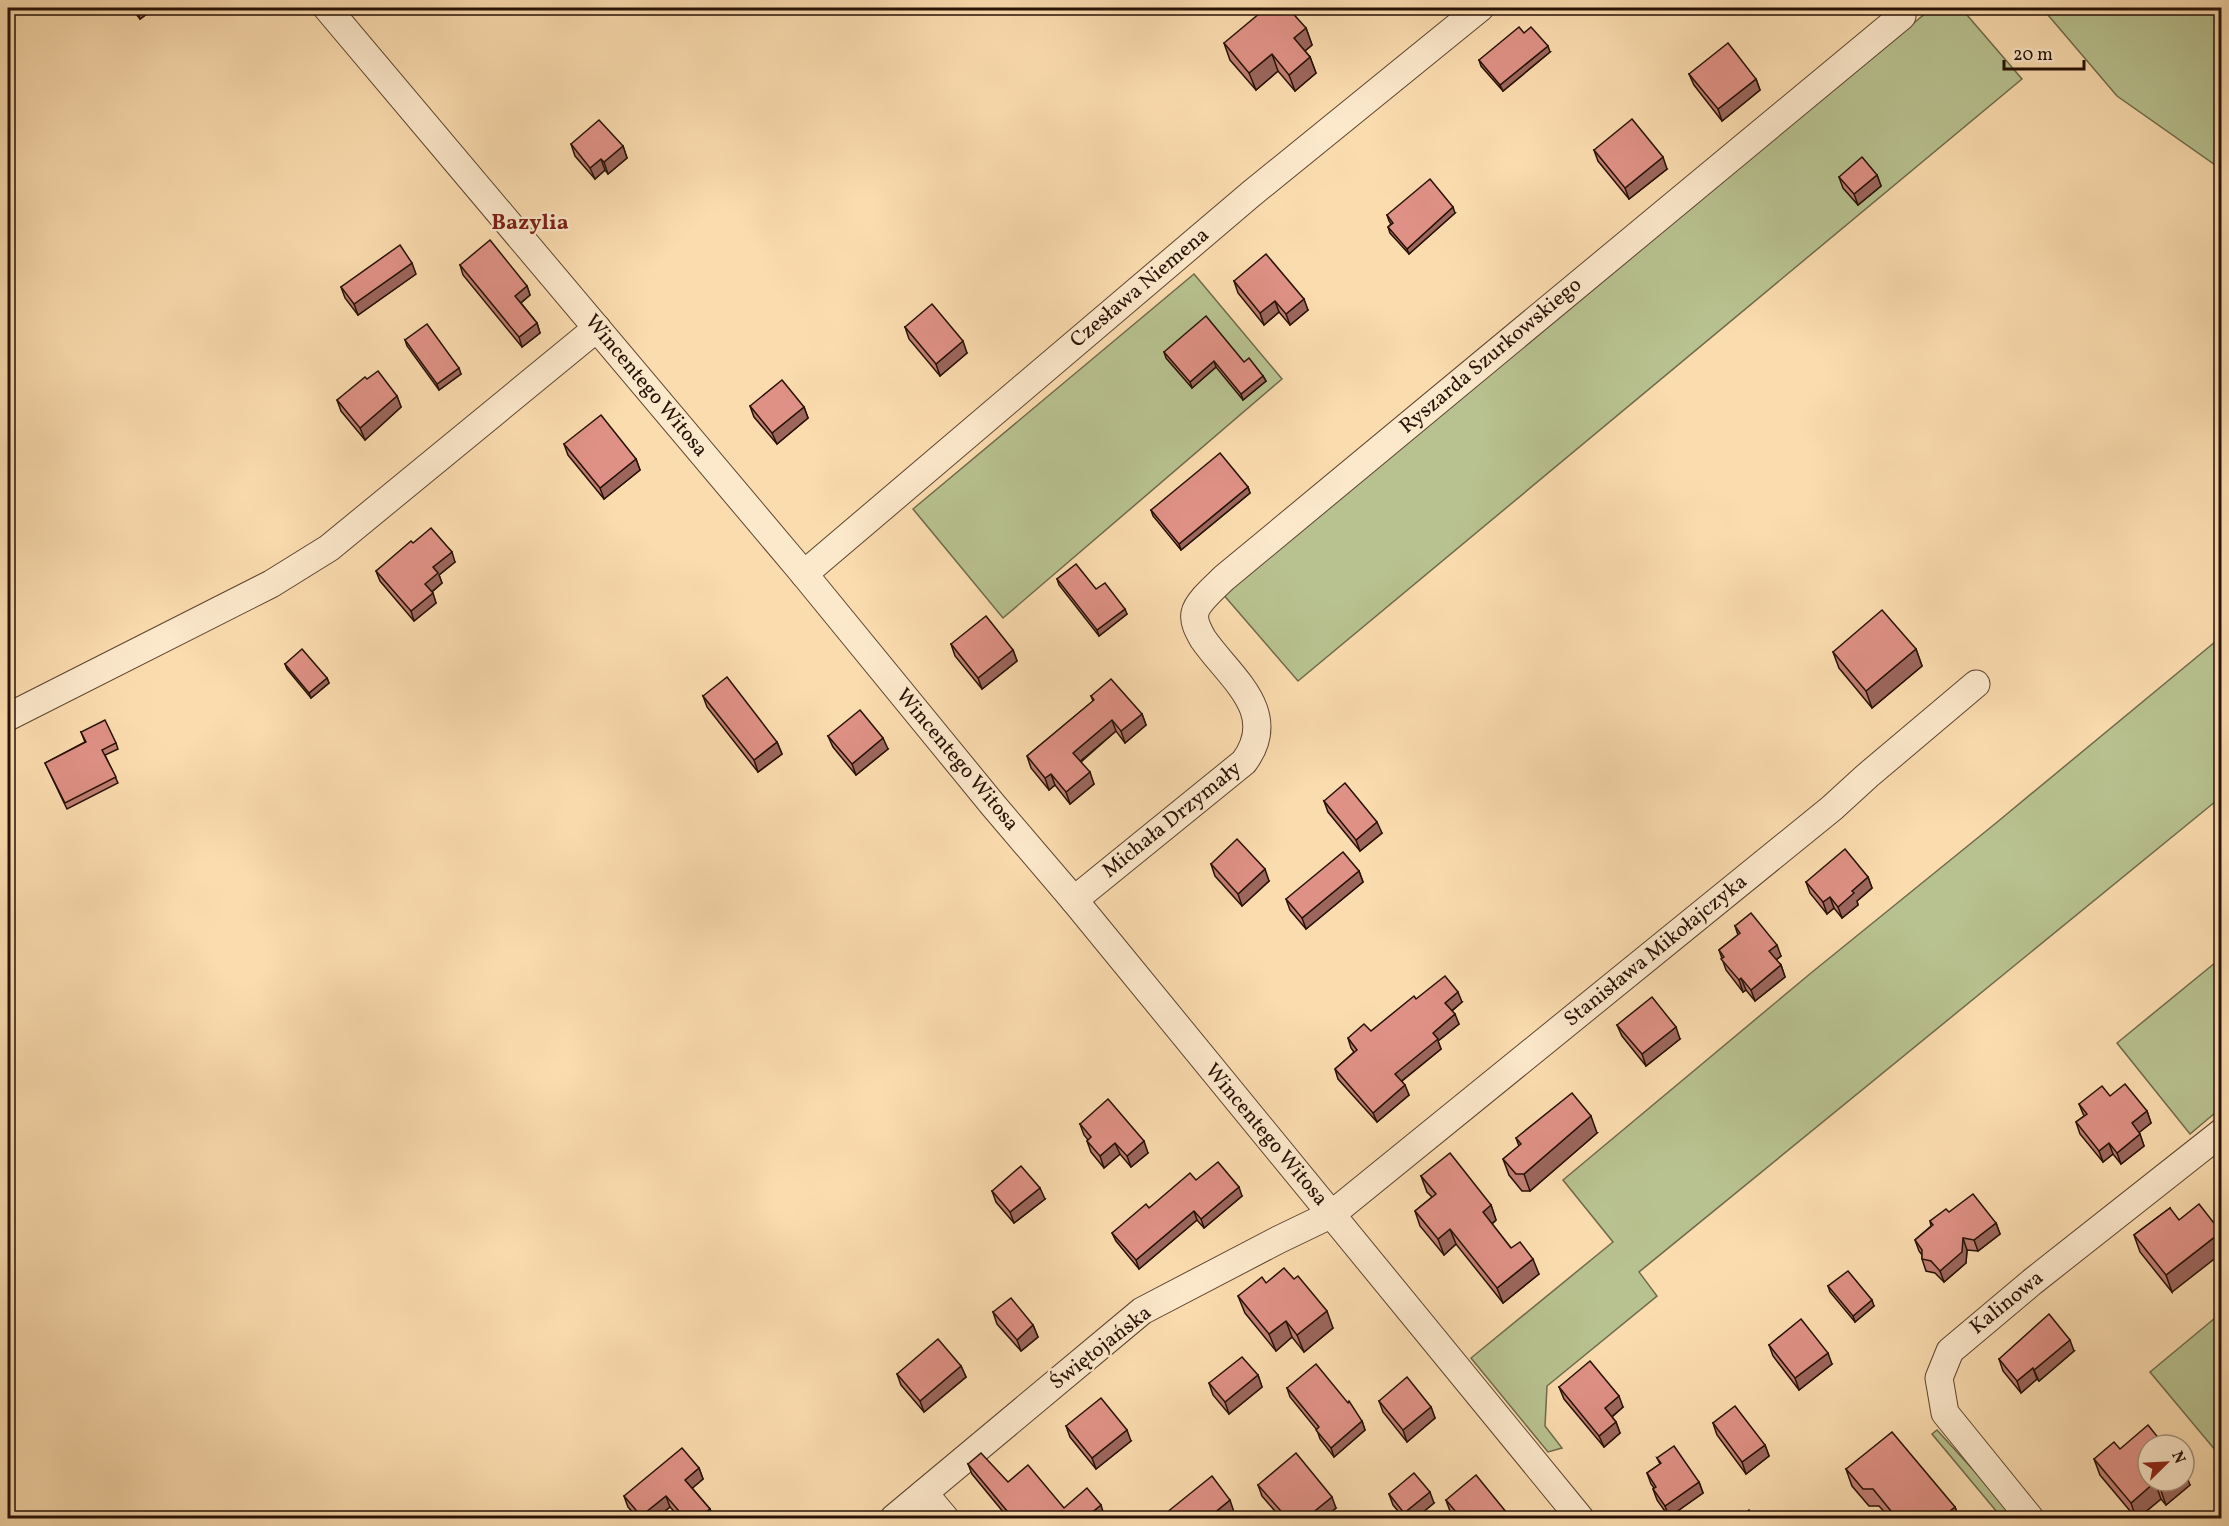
<svg xmlns="http://www.w3.org/2000/svg" width="2229" height="1526" viewBox="0 0 2229 1526" font-family="Vollkorn,serif">
<style>
.green{fill:#b8c290;stroke:#706a4b;stroke-width:1.5}
.lines{fill:none;stroke-linecap:round;stroke-linejoin:round}
.street-casing{stroke:#5c4430;stroke-width:29}
.street{stroke:#fce8cb;stroke-width:27}
.wall{fill:#c07d72;stroke:#271106;stroke-width:1.5}
.shaded-wall{fill:#9c665d;stroke:#271106;stroke-width:1.5}
.building{fill:#df9185;stroke:#271106;stroke-width:1.5}
.labels{text-anchor:middle;dominant-baseline:central;stroke-width:4.5;stroke-linejoin:round;paint-order:stroke}
.street-label{font-size:21px;fill:#271106;stroke:#fce8cb}
.neighbourhood-label{font-size:22px;font-weight:bold;fill:#7a1f14;stroke:#fce8cb}
</style>
<rect width="100%" height="100%" fill="#fbdcaf"/>
<filter id="stains"><feTurbulence type="fractalNoise" baseFrequency=".00333" numOctaves="4"/><feColorMatrix values="0 0 0 0 .2 0 0 0 0 .09 0 0 0 0 .02 0 0 0 .5 -.17"/></filter>
<radialGradient id="worn" r=".72"><stop offset=".6" stop-color="#630" stop-opacity="0"/><stop offset="1" stop-color="#630" stop-opacity=".3"/></radialGradient>
<g class="green">
<path d="M1932 8H1961L2022 79 1298 681 1222 593Z"/>
<path d="M2042 8H2221V169L2117 96Z"/>
<path d="M1194 274 1282 379 1003 618 913 509Z"/>
<path d="M2221 637V797L1639 1272 1657 1296 1547 1386 1545 1426 1562 1448 1548 1452 1471 1358 1613 1242 1563 1180 1811 973 1996 823Z"/>
<path d="M2221 958V1108L2190 1134 2117 1043Z"/>
<path d="M2221 1313V1457L2150 1372Z"/>
<path d="M1937 1430 2017 1518H2002L1932 1434Z"/>
</g>
<g class="lines">
<g class="street-casing">
<g id="street">
<path d="M327 8 804 574 993 805 1074 900 1580 1518"/>
<path d="M804 574 1251 194 1480 8"/>
<path d="M8 717 271 584 329 548 597 328"/>
<path d="M1074 900 1244 762C1281 712 1230 678 1203 639 1199 632 1193 622 1195 613 1197 602 1216 586 1224 578L1902 16"/>
<path d="M924 1493 945 1518"/>
<path d="M894 1518 1142 1311 1278 1240 1332 1214 1832 808 1867 776 1976 684"/>
<path d="M2030 1518 1945 1413 1939 1378 1950 1351 2032 1282 2222 1132"/>
</g>
</g>
<use href="#street" class="street"/>
</g>
<g class="wall">
<path d="M131 8H155L140 19Z"/>
<path d="M1306 28 1312 45 1305 51 1310 57 1316 73 1295 91 1278 71 1256 90 1230 60 1224 43Z"/>
<path d="M1550 52 1503 91 1481 66 1479 60Z"/>
<path d="M1689 74 1756 79 1760 90 1722 121 1694 85Z"/>
<path d="M571 144 623 146 627 158 608 174 605 170 595 179 575 156Z"/>
<path d="M1594 150 1667 169 1629 199 1598 161Z"/>
<path d="M1877 175 1881 186 1858 205 1843 188 1839 177Z"/>
<path d="M1455 213 1409 254 1390 233 1388 227 1391 224 1389 221 1387 215Z"/>
<path d="M460 265 527 286 530 295 521 303 537 323 540 333 522 347 463 275Z"/>
<path d="M416 274 358 315 345 298 341 287Z"/>
<path d="M1234 281 1308 310 1290 325 1279 312 1264 325 1238 293Z"/>
<path d="M905 327 967 353 940 376 909 339Z"/>
<path d="M405 340 461 374 439 390 407 346Z"/>
<path d="M1164 352 1244 362 1263 376 1266 381 1243 400 1216 367 1192 388 1166 358Z"/>
<path d="M367 379 397 396 401 407 365 440 341 411 337 400Z"/>
<path d="M750 406 804 407 808 418 777 444 754 417Z"/>
<path d="M564 444 636 459 640 470 604 499 568 455Z"/>
<path d="M1248 487 1250 493 1181 550 1153 516 1151 510Z"/>
<path d="M413 543 455 562 439 575 442 583 432 592 436 603 414 621 380 581 376 571Z"/>
<path d="M1057 579 1096 589 1127 614 1099 636 1059 585Z"/>
<path d="M951 644 1013 650 1017 661 982 689 955 656Z"/>
<path d="M1916 649 1922 666 1872 708 1839 668 1833 652Z"/>
<path d="M285 664 327 678 329 683 311 698 287 669Z"/>
<path d="M703 696 777 742 782 754 758 772 707 707Z"/>
<path d="M1091 696 1142 714 1146 725 1125 743 1116 731 1081 762 1094 784 1070 804 1055 785 1049 790 1031 768 1027 756 1093 701Z"/>
<path d="M81 732 116 743 118 749 105 755 118 783 67 809 45 763 85 742Z"/>
<path d="M828 736 888 749 856 775 833 747Z"/>
<path d="M1324 801 1382 833 1360 851 1328 812Z"/>
<path d="M1211 864 1269 881 1242 906 1215 876Z"/>
<path d="M1359 871 1363 882 1306 929 1290 910 1286 899Z"/>
<path d="M1868 877 1872 888 1857 901 1858 905 1842 918 1834 908 1827 914 1810 893 1806 882Z"/>
<path d="M1735 926 1781 956 1776 960 1781 965 1785 977 1755 1001 1746 990 1743 992 1726 970 1719 950 1738 935Z"/>
<path d="M1416 999 1462 1002 1452 1011 1459 1024 1438 1041 1441 1049 1402 1081 1409 1095 1377 1122 1338 1079 1335 1069 1354 1052 1351 1048 1348 1038 1371 1031Z"/>
<path d="M1617 1025 1680 1039 1646 1066 1622 1036Z"/>
<path d="M2110 1096 2147 1111 2151 1123 2139 1132 2144 1146 2121 1164 2113 1154 2103 1162 2080 1134 2076 1122 2084 1116 2079 1104Z"/>
<path d="M1080 1124 1148 1153 1131 1167 1120 1154 1104 1168 1091 1152 1087 1141 1088 1140 1084 1135Z"/>
<path d="M1597 1133 1530 1191H1522L1509 1175 1503 1159 1519 1146 1516 1138Z"/>
<path d="M1421 1176 1491 1205 1496 1220 1492 1224 1511 1248 1539 1274 1503 1303 1456 1244 1444 1255 1420 1226 1415 1211 1432 1197 1427 1192Z"/>
<path d="M1196 1180 1242 1196 1204 1228 1197 1220 1139 1269 1116 1241 1112 1233 1149 1208Z"/>
<path d="M992 1191 1045 1199 1014 1223 996 1202Z"/>
<path d="M2170 1208 2172 1292 2140 1252 2134 1235Z"/>
<path d="M1949 1212 1996 1223 2000 1234 1978 1251 1967 1250 1966 1263 1944 1282 1935 1273 1926 1271 1922 1259V1255L1919 1251 1915 1240 1931 1226 1930 1221Z"/>
<path d="M1266 1283 1333 1328 1304 1352 1292 1337 1276 1351 1245 1313 1238 1296Z"/>
<path d="M1828 1286 1874 1306 1855 1322 1830 1292Z"/>
<path d="M993 1312 1033 1325 1038 1337 1021 1351 997 1324Z"/>
<path d="M1769 1345 1832 1364 1799 1390 1773 1356Z"/>
<path d="M2074 1351 2039 1381 2037 1379 2021 1393 2003 1371 1999 1359Z"/>
<path d="M961 1366 966 1377 924 1412 901 1385 897 1374Z"/>
<path d="M1258 1375 1262 1387 1229 1414 1213 1395 1209 1383Z"/>
<path d="M1559 1387 1623 1407 1612 1417 1616 1422 1620 1433 1604 1447 1564 1399Z"/>
<path d="M1287 1388 1362 1421 1365 1430 1334 1457 1320 1439 1317 1430 1290 1397Z"/>
<path d="M1379 1401 1431 1407 1435 1418 1407 1442 1383 1412Z"/>
<path d="M1713 1423 1765 1445 1769 1456 1746 1474 1717 1435Z"/>
<path d="M1066 1426 1131 1441 1096 1469 1070 1437Z"/>
<path d="M2120 1449 2190 1485 2166 1505 2161 1499 2138 1518H2136L2100 1475 2094 1459Z"/>
<path d="M1657 1458 1699 1482 1703 1493 1669 1517 1657 1500 1653 1489 1654 1488 1651 1484 1647 1473 1660 1464Z"/>
<path d="M968 1464 1064 1508 1104 1515 1100 1518H998L1004 1513 972 1474Z"/>
<path d="M699 1468 703 1479 692 1488 710 1509 713 1518H680L670 1507 656 1518H638L628 1507 624 1496Z"/>
<path d="M1846 1469 1955 1507 1959 1518H1890L1879 1506H1869L1852 1486Z"/>
<path d="M1258 1485 1336 1508 1324 1518H1281L1262 1496Z"/>
<path d="M1389 1494 1434 1503 1416 1518H1404L1393 1505Z"/>
<path d="M1446 1500 1511 1518H1456L1450 1511Z"/>
</g>
<g class="shaded-wall">
<path d="M136 8H155L140 19Z"/>
<path d="M1306 28 1312 45 1300 55 1294 38Z"/>
<path d="M1548 46 1550 52 1503 91 1500 85Z"/>
<path d="M1272 54 1278 71 1256 90 1249 73Z"/>
<path d="M1310 57 1316 73 1295 91 1289 75Z"/>
<path d="M1756 79 1760 90 1722 121 1718 109Z"/>
<path d="M623 146 627 158 608 174 604 162Z"/>
<path d="M1663 157 1667 169 1629 199 1625 188Z"/>
<path d="M601 159 605 170 595 179 590 168Z"/>
<path d="M1877 175 1881 186 1858 205 1854 194Z"/>
<path d="M1453 207 1455 213 1409 254 1407 249Z"/>
<path d="M412 263 416 274 358 315 354 304Z"/>
<path d="M527 286 530 295 518 305 515 296Z"/>
<path d="M1304 299 1308 310 1290 325 1286 314Z"/>
<path d="M1275 301 1279 312 1264 325 1260 313Z"/>
<path d="M537 323 540 333 522 347 519 337Z"/>
<path d="M963 341 967 353 940 376 936 364Z"/>
<path d="M1214 361 1216 367 1192 388 1190 382Z"/>
<path d="M459 368 461 374 439 390 437 384Z"/>
<path d="M1263 376 1266 381 1243 400 1241 394Z"/>
<path d="M397 396 401 407 365 440 360 428Z"/>
<path d="M804 407 808 418 777 444 772 433Z"/>
<path d="M636 459 640 470 604 499 600 488Z"/>
<path d="M1248 487 1250 493 1181 550 1179 544Z"/>
<path d="M452 552 455 562 439 575 442 583 429 594 425 584 433 567Z"/>
<path d="M433 593 436 603 414 621 411 611Z"/>
<path d="M1125 609 1127 614 1099 636 1097 630Z"/>
<path d="M1916 649 1922 666 1872 708 1866 691Z"/>
<path d="M1013 650 1017 661 982 689 978 678Z"/>
<path d="M327 678 329 683 311 698 309 693Z"/>
<path d="M1142 714 1146 725 1125 743 1121 731Z"/>
<path d="M1112 720 1116 731 1077 764 1073 753Z"/>
<path d="M883 738 888 749 856 775 852 764Z"/>
<path d="M777 742 782 754 758 772 754 760Z"/>
<path d="M1090 772 1094 784 1070 804 1066 792Z"/>
<path d="M1051 774 1055 785 1049 790 1045 778Z"/>
<path d="M1377 822 1382 833 1360 851 1356 840Z"/>
<path d="M1265 869 1269 881 1242 906 1238 894Z"/>
<path d="M1359 871 1363 882 1306 929 1302 918Z"/>
<path d="M1868 877 1872 888 1857 901 1858 905 1842 918 1838 907 1852 891Z"/>
<path d="M1830 897 1834 908 1827 914 1823 902Z"/>
<path d="M1777 945 1781 956 1773 962 1769 951Z"/>
<path d="M1781 965 1785 977 1755 1001 1751 990Z"/>
<path d="M1741 978 1746 990 1743 992 1739 980Z"/>
<path d="M1458 992 1462 1002 1449 1013 1445 1003Z"/>
<path d="M1455 1014 1459 1024 1438 1041 1441 1049 1399 1083 1395 1074 1433 1033Z"/>
<path d="M1676 1027 1680 1039 1646 1066 1642 1054Z"/>
<path d="M1405 1085 1409 1095 1377 1122 1373 1113Z"/>
<path d="M2147 1111 2151 1123 2136 1135 2132 1123Z"/>
<path d="M1591 1116 1597 1133 1530 1191 1524 1174Z"/>
<path d="M2140 1134 2144 1146 2121 1164 2117 1153Z"/>
<path d="M1144 1141 1148 1153 1131 1167 1127 1156Z"/>
<path d="M1115 1143 1120 1154 1104 1168 1100 1156Z"/>
<path d="M2109 1143 2113 1154 2103 1162 2099 1151Z"/>
<path d="M1239 1187 1242 1196 1204 1228 1201 1219Z"/>
<path d="M1040 1188 1045 1199 1014 1223 1010 1212Z"/>
<path d="M1491 1205 1496 1220 1488 1227 1483 1212Z"/>
<path d="M1194 1211 1197 1220 1139 1269 1136 1260Z"/>
<path d="M1996 1223 2000 1234 1978 1251 1974 1240Z"/>
<path d="M1450 1229 1456 1244 1444 1255 1438 1239Z"/>
<path d="M2221 1232 2222 1253 2172 1292 2166 1275Z"/>
<path d="M1963 1238 1967 1250 1966 1263 1944 1282 1940 1271Z"/>
<path d="M1533 1259 1539 1274 1503 1303 1497 1288Z"/>
<path d="M1872 1300 1874 1306 1855 1322 1853 1316Z"/>
<path d="M1327 1311 1333 1328 1304 1352 1297 1335Z"/>
<path d="M1286 1321 1292 1337 1276 1351 1269 1334Z"/>
<path d="M1033 1325 1038 1337 1021 1351 1017 1340Z"/>
<path d="M2070 1340 2074 1351 2039 1381 2034 1370Z"/>
<path d="M1828 1353 1832 1364 1799 1390 1795 1378Z"/>
<path d="M961 1366 966 1377 924 1412 920 1401Z"/>
<path d="M2033 1368 2037 1379 2021 1393 2017 1381Z"/>
<path d="M1258 1375 1262 1387 1229 1414 1225 1402Z"/>
<path d="M1619 1396 1623 1407 1609 1419 1605 1408Z"/>
<path d="M1431 1407 1435 1418 1407 1442 1403 1430Z"/>
<path d="M1362 1421 1365 1430 1334 1457 1331 1448Z"/>
<path d="M1616 1422 1620 1433 1604 1447 1599 1436Z"/>
<path d="M1127 1430 1131 1441 1096 1469 1092 1458Z"/>
<path d="M1765 1445 1769 1456 1746 1474 1742 1462Z"/>
<path d="M699 1468 703 1479 689 1491 685 1480Z"/>
<path d="M2184 1469 2190 1485 2166 1505 2160 1488 2168 1481H2184Z"/>
<path d="M1699 1482 1703 1493 1669 1517 1665 1506Z"/>
<path d="M2155 1482 2161 1499 2138 1518H2136L2131 1503Z"/>
<path d="M1430 1492 1434 1503 1416 1518H1406L1404 1513Z"/>
<path d="M666 1496 670 1507 656 1518H642L641 1516Z"/>
<path d="M1332 1497 1336 1508 1324 1518H1306Z"/>
<path d="M1230 1500 1234 1512 1226 1518H1208Z"/>
<path d="M1101 1505 1104 1515 1100 1518H1085Z"/>
<path d="M1955 1507 1959 1518H1941Z"/>
<path d="M710 1509 713 1518H697Z"/>
<path d="M1062 1511 1065 1518H1053Z"/>
</g>
<g class="building">
<path d="M1266 8H1288L1306 28 1294 38 1310 57 1289 75 1272 54 1249 73 1224 43Z"/>
<path d="M1519 27 1524 33 1531 27 1548 46 1500 85 1479 60Z"/>
<path d="M1728 43 1756 79 1718 109 1689 74Z"/>
<path d="M1632 119 1663 157 1625 188 1594 150Z"/>
<path d="M599 120 623 146 604 162 601 159 590 168 571 144Z"/>
<path d="M1862 157 1877 175 1854 194 1839 177Z"/>
<path d="M1430 179 1453 207 1407 249 1388 227 1393 223 1387 215Z"/>
<path d="M490 240 527 286 515 296 537 323 519 337 460 265Z"/>
<path d="M400 245 412 263 354 304 341 287Z"/>
<path d="M1266 254 1304 299 1286 314 1275 301 1260 313 1234 281Z"/>
<path d="M932 304 963 341 936 364 905 327Z"/>
<path d="M1206 316 1244 362 1249 358 1263 376 1241 394 1214 361 1190 382 1164 352Z"/>
<path d="M427 324 459 368 437 384 405 340Z"/>
<path d="M378 371 397 396 360 428 337 400 365 377 367 379Z"/>
<path d="M782 380 804 407 772 433 750 406Z"/>
<path d="M601 415 636 459 600 488 564 444Z"/>
<path d="M1220 453 1248 487 1179 544 1151 510Z"/>
<path d="M431 528 452 552 433 567 438 573 425 584 433 593 411 611 376 571 411 541 413 543Z"/>
<path d="M1076 564 1096 589 1105 583 1125 609 1097 630 1057 579Z"/>
<path d="M1882 610 1916 649 1866 691 1833 652Z"/>
<path d="M986 616 1013 650 978 678 951 644Z"/>
<path d="M302 649 327 678 309 693 285 664Z"/>
<path d="M727 677 777 742 754 760 703 696Z"/>
<path d="M1111 679 1142 714 1121 731 1112 720 1073 753 1090 772 1066 792 1051 774 1045 778 1027 756 1094 700 1091 696Z"/>
<path d="M860 710 883 738 852 764 828 736Z"/>
<path d="M105 720 116 743 102 750 116 777 65 803 45 763 86 742 81 732Z"/>
<path d="M1345 783 1377 822 1356 840 1324 801Z"/>
<path d="M1237 839 1265 869 1238 894 1211 864Z"/>
<path d="M1845 849 1868 877 1852 891 1854 893 1838 907 1830 897 1823 902 1806 882Z"/>
<path d="M1343 852 1359 871 1302 918 1286 899Z"/>
<path d="M1751 913 1777 945 1769 951 1781 965 1751 990 1741 978 1739 980 1721 959 1724 957 1719 950 1740 933 1735 926Z"/>
<path d="M1445 976 1458 992 1445 1003 1455 1014 1433 1033 1438 1039 1395 1074 1405 1085 1373 1113 1335 1069 1357 1050 1348 1038 1364 1024 1371 1031 1414 996 1416 999Z"/>
<path d="M1652 997 1676 1027 1642 1054 1617 1025Z"/>
<path d="M2125 1084 2147 1111 2132 1123 2140 1134 2117 1153 2109 1143 2099 1151 2076 1122 2087 1114 2079 1104 2102 1086 2110 1096Z"/>
<path d="M1572 1093 1591 1116 1524 1174H1516L1503 1159 1521 1144 1516 1138Z"/>
<path d="M1108 1099 1144 1141 1127 1156 1115 1143 1100 1156 1087 1141 1091 1137 1080 1124Z"/>
<path d="M1450 1153 1491 1205 1483 1212 1511 1248 1520 1242 1533 1259 1497 1288 1450 1229 1438 1239 1415 1211 1436 1194 1421 1176Z"/>
<path d="M1218 1162 1239 1187 1201 1219 1194 1211 1136 1260 1112 1233 1146 1204 1149 1208 1190 1173 1196 1180Z"/>
<path d="M1021 1166 1040 1188 1010 1212 992 1191Z"/>
<path d="M1973 1194 1996 1223 1974 1240 1963 1238 1962 1252 1940 1271 1931 1261 1922 1259V1250L1915 1240 1933 1225 1930 1221 1946 1209 1949 1212Z"/>
<path d="M2199 1204 2221 1232 2166 1275 2134 1235 2170 1208 2179 1220Z"/>
<path d="M1284 1268 1294 1279 1298 1276 1327 1311 1297 1335 1286 1321 1269 1334 1238 1296 1262 1277 1266 1283Z"/>
<path d="M1848 1271 1872 1300 1853 1316 1828 1286Z"/>
<path d="M1011 1298 1033 1325 1017 1340 993 1312Z"/>
<path d="M2049 1314 2070 1340 2034 1370 2033 1368 2017 1381 1999 1359Z"/>
<path d="M1801 1319 1828 1353 1795 1378 1769 1345Z"/>
<path d="M938 1339 961 1366 920 1401 897 1374Z"/>
<path d="M1242 1357 1258 1375 1225 1402 1209 1383Z"/>
<path d="M1590 1361 1619 1396 1605 1408 1616 1422 1599 1436 1559 1387Z"/>
<path d="M1316 1364 1348 1403 1349 1401 1362 1421 1331 1448 1316 1430 1319 1427 1287 1388Z"/>
<path d="M1407 1377 1431 1407 1403 1430 1379 1401Z"/>
<path d="M1101 1398 1127 1430 1092 1458 1066 1426Z"/>
<path d="M1735 1406 1765 1445 1742 1462 1713 1423Z"/>
<path d="M2148 1425 2164 1445H2148V1481H2168L2160 1488 2155 1482 2131 1503 2094 1459 2114 1442 2120 1449Z"/>
<path d="M1892 1432 1955 1507 1941 1518H1893L1895 1516 1873 1489H1863L1846 1469Z"/>
<path d="M1674 1446 1699 1482 1665 1506 1653 1489 1656 1487 1647 1473 1661 1463 1657 1458Z"/>
<path d="M682 1448 699 1468 685 1480 710 1509 697 1518H685L666 1496 641 1516 624 1496Z"/>
<path d="M981 1453 1008 1482 1028 1465 1064 1508 1087 1488 1101 1505 1085 1518H1069L1062 1511 1053 1518H998L1007 1511 968 1464Z"/>
<path d="M1296 1453 1332 1497 1306 1518H1287L1258 1485Z"/>
<path d="M1414 1473 1430 1492 1404 1513 1389 1494Z"/>
<path d="M1476 1475 1511 1518H1461L1446 1500Z"/>
<path d="M1212 1476 1230 1500 1208 1518H1170L1166 1513Z"/>
<path d="M1749 1510 1756 1518H1739Z"/>
</g>
<g class="labels">
<g class="street-label">
<text transform="translate(1140 288) rotate(-40)">Czesława Niemena</text>
<text transform="translate(1491 356) rotate(-40)">Ryszarda Szurkowskiego</text>
<text transform="translate(646 386) rotate(50)">Wincentego Witosa</text>
<text transform="translate(957 760) rotate(50)">Wincentego Witosa</text>
<text transform="translate(1172 820) rotate(-39)">Michała Drzymały</text>
<text transform="translate(1656 951) rotate(-39)">Stanisława Mikołajczyka</text>
<text transform="translate(1266 1135) rotate(50)">Wincentego Witosa</text>
<text transform="translate(2007 1303) rotate(-39)">Kalinowa</text>
<text transform="translate(1101 1348) rotate(-38)">Świętojańska</text>
</g>
<g class="neighbourhood-label">
<text x="530" y="223">Bazylia</text>
</g>
</g>
<rect width="2229" height="1526" fill="none" stroke="#fbdcaf" stroke-width="30"/>
<rect x="9" y="9" width="2211" height="1508" fill="none" stroke="#271106" stroke-width="3"/>
<rect x="15" y="15" width="2199" height="1496" fill="none" stroke="#271106" stroke-width="1.5"/>
<g transform="translate(2166 1463) rotate(66)"><circle r="28" fill="#fce8cb" stroke="#a7927c" stroke-width="1.5"/>
<path d="M0-4.5L10 22L0 15L-10 22Z" fill="#8f2418"/>
<text y="-9" font-size="16" font-weight="bold" text-anchor="middle" fill="#271106">N</text>
</g>
<path d="M2004 60v9h80v-9" fill="none" stroke="#271106" stroke-width="3"/>
<text x="2013" y="60" font-size="18" fill="#271106" stroke="#fce8cb" stroke-width="4.5" paint-order="stroke">20 m</text>
<rect width="100%" height="100%" filter="url(#stains)"/>
<rect width="100%" height="100%" fill="url(#worn)"/>
</svg>
